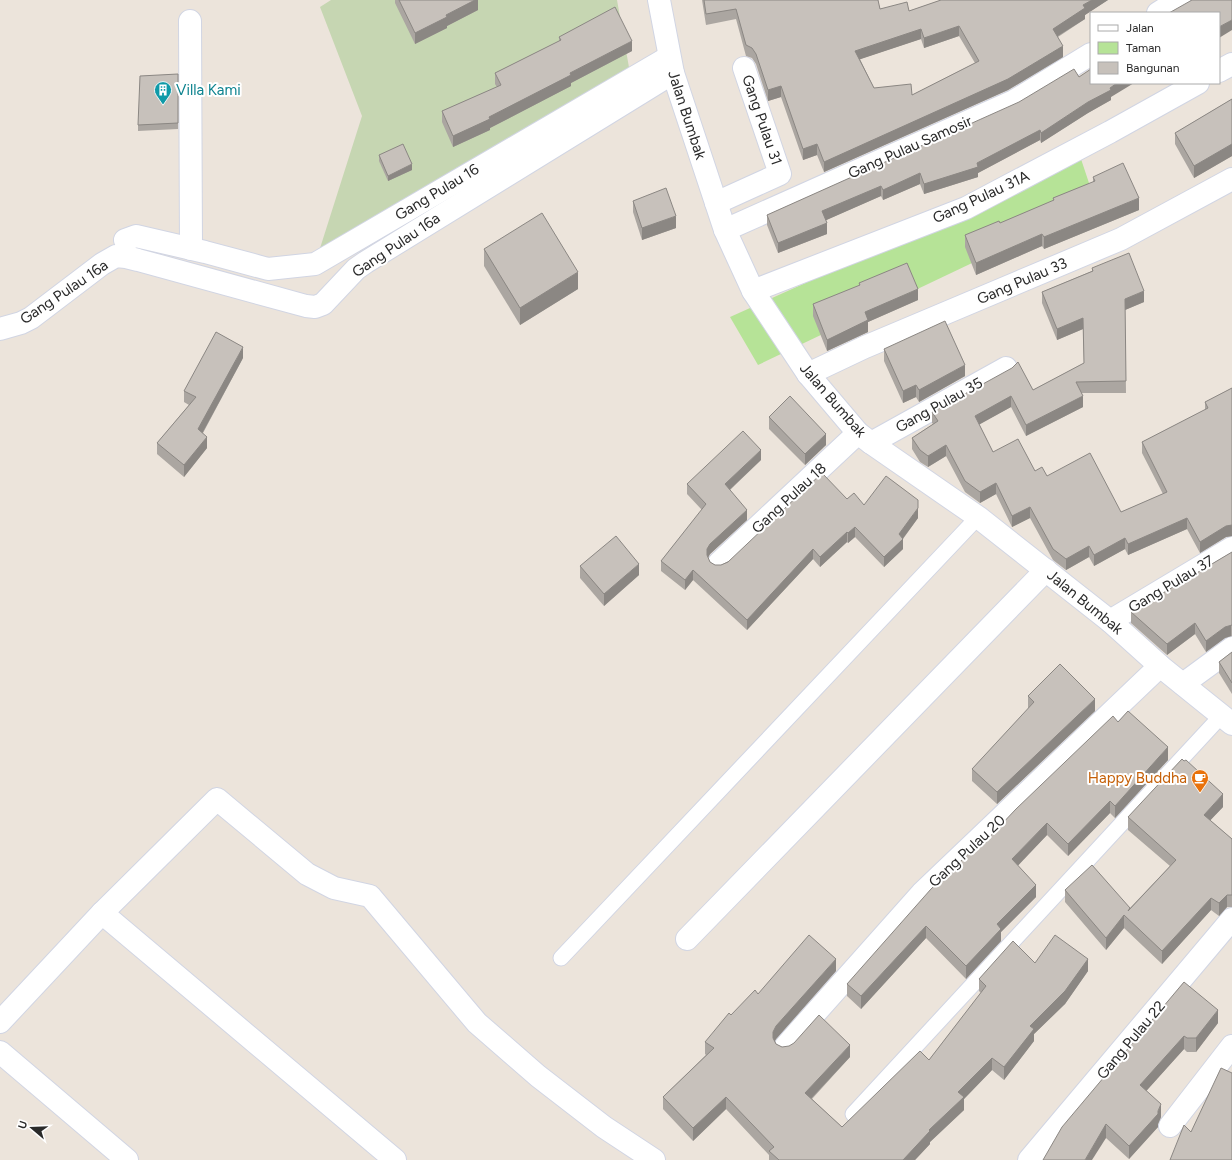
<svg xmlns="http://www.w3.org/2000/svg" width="1232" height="1160" viewBox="0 0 1232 1160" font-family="Figtree,sans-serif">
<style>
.green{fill:#b6e397}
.cemetery{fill:#c6d6b2}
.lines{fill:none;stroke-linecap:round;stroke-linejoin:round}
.lane-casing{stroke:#d1d5e3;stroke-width:17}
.street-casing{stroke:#d1d5e3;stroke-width:24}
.secondary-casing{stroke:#d1d5e3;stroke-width:24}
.lane{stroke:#fff;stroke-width:15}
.street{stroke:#fff;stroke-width:22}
.secondary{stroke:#fff;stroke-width:22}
.wall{fill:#aba6a1;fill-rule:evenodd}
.shaded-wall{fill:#8b8783}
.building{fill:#c7c1bb;stroke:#8b8783;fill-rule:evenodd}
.labels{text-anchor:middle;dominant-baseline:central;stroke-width:4;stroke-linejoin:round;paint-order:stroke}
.culture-label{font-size:15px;fill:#0d838f;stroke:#fff;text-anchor:start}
.street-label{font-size:15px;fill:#2a2a2a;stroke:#fff}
.food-label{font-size:15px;fill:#c56008;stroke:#fff;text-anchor:end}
</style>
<rect width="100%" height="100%" fill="#ece4db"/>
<path class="green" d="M1081 159 1096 204 758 365 730 317Z"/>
<path class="cemetery" d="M331 0H617L630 73 315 264 362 116 320 7Z"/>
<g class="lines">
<g class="lane-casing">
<g id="lane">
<path d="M561 958 978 517"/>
<path d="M853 1114 1222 715"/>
</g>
</g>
<g class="street-casing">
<g id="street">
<path d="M1158 13 1179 0"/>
<path d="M190 21 191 249"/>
<path d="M1219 71 1232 64"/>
<path d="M716 203 780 174 744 68"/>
<path d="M725 230 1014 101 1091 54"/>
<path d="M125 240 136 236 205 252 268 269 315 264 669 57"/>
<path d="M753 291 966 208 1110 132 1198 83"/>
<path d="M0 329 21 323 31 318 102 264 116 256 126 257 138 260 306 306 315 307 323 304 356 269 366 262 673 73"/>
<path d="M808 374 865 347 1121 239 1232 179"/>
<path d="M871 443 1006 368"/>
<path d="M719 563 858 433"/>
<path d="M1110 621 1232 548"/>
<path d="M1183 684 1232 648"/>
<path d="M102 913 395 1160"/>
<path d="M687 939 1046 570"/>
<path d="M0 1022 102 913 217 799 307 874 334 888 370 896 477 1023 538 1076 604 1127 654 1160"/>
<path d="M785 1047 922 893 1160 666"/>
<path d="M0 1052 127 1160"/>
<path d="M1170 1126 1232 1046"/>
<path d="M1029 1160 1232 919"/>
</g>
</g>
<g class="secondary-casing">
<path id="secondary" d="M659 0 673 73 725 230 753 291 808 374 858 433 871 443 978 517 1110 621 1160 666 1232 724"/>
</g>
<use href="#lane" class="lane"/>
<use href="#street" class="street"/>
<use href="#secondary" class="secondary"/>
</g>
<g class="wall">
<path d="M395 0H478V10L447 26V28L415 44 395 3Z"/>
<path d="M702 0H878L880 9 909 11 941 0H1108L1085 15V19L1058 37 1063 57 1008 90 824 172 817 155 803 160 781 97 768 101 756 64 752 58 746 56 736 19 706 25ZM959 36 975 63 912 95 874 88 860 59 921 39 924 48Z"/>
<path d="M559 37 632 51 571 83V86L490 128V130L453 147 442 122V111L497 87 495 84V73L559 41Z"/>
<path d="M178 74V129L138 131V125Z"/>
<path d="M1079 77 1111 97V100L1088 113 1041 143 1040 140 978 173V177L924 194 920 184 883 200 881 196 826 220 827 234 778 253 767 225V215Z"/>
<path d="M1232 99V156L1194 178 1175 144V133Z"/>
<path d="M379 155 412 170 388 181 379 161Z"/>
<path d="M1093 177 1139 210 1044 249 1042 246 976 275 965 247V235L1000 223 1053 201V198L1093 182Z"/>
<path d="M633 201 676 228 642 240 633 212Z"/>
<path d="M484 249 578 289 520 325 484 266Z"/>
<path d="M1092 268 1144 302 1125 310 1126 393H1082L1083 407 1026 436 1011 407 979 424 993 452 1047 476 1121 512 1163 494 1142 453V442L1205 410V402L1232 388V536L1226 537 1200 553 1187 529 1128 555 1125 549 1094 566 1089 557 1066 570 1053 560 1030 518 1012 527 996 494 980 503 965 492 946 456 928 467 920 462 912 449V438L933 424 932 423V412L1033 390 1084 363 1083 329 1057 340 1042 303V292L1092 271Z"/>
<path d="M859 283 918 300 868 322V332L827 351 813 316V304L859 286Z"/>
<path d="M884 349 965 376 919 402 916 397 903 403 884 361Z"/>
<path d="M243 358 203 433 207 448 184 477 157 454V443L189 405 184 402V391Z"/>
<path d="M769 417 826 445 805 465 769 429Z"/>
<path d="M761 460 730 490 747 520 710 554 708 558 710 562 715 565H721L847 499 864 505 918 518 903 539V549L884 567 855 537 848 543 847 542 820 567 813 559 747 630 693 580 685 590 661 571V561L702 510 687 494V484Z"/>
<path d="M1232 552V636L1225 638 1206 652 1195 634 1167 655 1131 623V612Z"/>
<path d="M580 566 639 575 604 606 580 578Z"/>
<path d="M1232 652V694L1219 673V662Z"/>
<path d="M1028 696 1095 711 997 804 972 781V769L1029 708H1028Z"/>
<path d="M1118 722 1168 760 1115 818 1110 813 1068 856 1047 835 1017 866 1036 897 1001 932V941L966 979 926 938 861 1009 847 996V984L1016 810V809Z"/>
<path d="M1223 807 1210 820 1232 839V907H1227L1219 916 1211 910 1162 964 1124 928 1106 950 1065 902V890L1130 908 1170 866 1128 830V817Z"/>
<path d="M1035 963 1088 971 1065 1004 1034 1034V1041L1004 1080 992 1070 964 1099V1110L930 1142V1144L915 1160H769V1155L726 1109 693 1141 663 1109V1097L706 1055 705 1054V1042L731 1015 758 994 836 971 776 1039 775 1041 776 1044 782 1047 850 1057 812 1099 842 1127 929 1060 981 993 979 991V979Z"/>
<path d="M1184 982 1218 1023 1196 1052H1187L1184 1049 1146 1091 1161 1117 1158 1124V1127L1129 1159 1106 1138 1043 1160Z"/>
</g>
<g class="shaded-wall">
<path d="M475 0H478V10L447 26V28L415 44V33L446 15Z"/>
<path d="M1092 0H1108L1085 15V19L1053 39V29L1083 5Z"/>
<path d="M1232 20V30L1219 38V27Z"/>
<path d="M959 26V36L924 48V38Z"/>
<path d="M921 29V39L855 61V51Z"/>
<path d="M632 41V51L571 83V86L490 128V130L453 147V136L570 73Z"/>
<path d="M1063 46V57L1008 90 824 172V162Z"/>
<path d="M1117 83H1134L1111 97V100L1088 113 1041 143V133Z"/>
<path d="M781 86V97L768 101V90Z"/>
<path d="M1040 130V140L978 173V177L924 194V184L977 163Z"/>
<path d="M817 144V155L803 160V149Z"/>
<path d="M1232 144V156L1194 178V166Z"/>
<path d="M412 164V170L388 181V176Z"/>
<path d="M920 173V184L883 200V190Z"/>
<path d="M881 186V196L822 222V211Z"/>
<path d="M1139 198V210L1044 249V237Z"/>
<path d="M676 216V228L642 240V228Z"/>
<path d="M827 223V234L778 253V243Z"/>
<path d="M1042 234V246L976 275V263Z"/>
<path d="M578 272V289L520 325V308Z"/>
<path d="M918 289V300L868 322V332L827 351V340L865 312Z"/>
<path d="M1144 291V302L1125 310V299Z"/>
<path d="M1083 318V329L1057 340V329Z"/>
<path d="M243 347V358L198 441V429Z"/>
<path d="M965 365V376L919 402V390Z"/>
<path d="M916 385V397L903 403V391Z"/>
<path d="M1011 396V407L975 427V416Z"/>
<path d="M1083 396V407L1026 436V425Z"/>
<path d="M826 434V445L805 465V454Z"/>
<path d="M207 437V448L184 477V465Z"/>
<path d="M946 445V456L928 467V456Z"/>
<path d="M761 450V460L725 494V484Z"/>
<path d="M996 483V494L980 503V492Z"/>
<path d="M1030 507V518L1012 527V516Z"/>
<path d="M918 508V518L901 541 903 539V549L884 567V557L899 534Z"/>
<path d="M747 510V520L710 554 707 559V565V549L710 544Z"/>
<path d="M1187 518V529L1128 555V544Z"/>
<path d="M1232 525V536L1226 537 1200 553V542L1226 526Z"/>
<path d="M855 527V537L848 543V533Z"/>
<path d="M847 532V542L820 567V557Z"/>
<path d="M1125 538V549L1094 566V555Z"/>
<path d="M1089 546V557L1066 570V559Z"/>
<path d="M813 549V559L747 630V620Z"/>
<path d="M639 564V575L604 606V594Z"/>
<path d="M693 570V580L685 590V580Z"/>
<path d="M1195 623V634L1167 655V644Z"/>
<path d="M1231 625V636L1225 638 1206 652V641L1225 627Z"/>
<path d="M1095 699V711L997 804V792Z"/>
<path d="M1168 747V760L1115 818V806Z"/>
<path d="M1223 794V807L1204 827V815Z"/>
<path d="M1110 801V813L1068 856V844Z"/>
<path d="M1047 823V835L1012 872V859Z"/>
<path d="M1036 885V897L1001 932V941L966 979V966L997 924Z"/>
<path d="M1227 895V907L1219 916V903Z"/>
<path d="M1211 898V910L1162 964V951Z"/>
<path d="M1124 915V928L1106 950V938Z"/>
<path d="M926 926V938L861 1009V996Z"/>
<path d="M836 959V971L776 1039 773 1044V1032L776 1026Z"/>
<path d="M1088 959V971L1065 1004 1034 1034V1041L1004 1080V1067L1030 1026Z"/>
<path d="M1218 1010V1023L1196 1052V1038Z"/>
<path d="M1184 1036V1049L1140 1098V1085Z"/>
<path d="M850 1045V1057L805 1105V1093Z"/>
<path d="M992 1058V1070L964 1099V1110L930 1142V1144L915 1160H903L929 1130 958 1092Z"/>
<path d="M726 1097V1109L693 1141V1128Z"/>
<path d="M1161 1104V1117L1158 1124V1127L1129 1159V1146L1158 1111Z"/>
<path d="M1106 1124V1138L1092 1160H1085Z"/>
</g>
<g class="building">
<path d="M399 0H475L446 15 447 17 415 33Z"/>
<path d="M704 0H878L880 9 907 2 909 11 941 0H1092L1083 5 1085 8 1053 29 1063 46 1008 79 824 162 817 144 803 149 781 86 768 90 756 54 752 48 746 45 736 9 706 14ZM959 26 979 61 912 95 911 84 874 88 855 51 921 29 924 38Z"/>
<path d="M1192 0H1232V20L1219 27V13H1169Z"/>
<path d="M615 7 632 41 570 73 571 75 489 117 490 119 453 136 442 111 501 85 495 73 561 40 559 37Z"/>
<path d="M1074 69 1079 77 1091 69V83H1117L1110 88 1111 90 1088 102 1041 133 1040 130 977 163 978 167 924 184 920 173 883 190 881 186 822 211 827 223 778 243 767 215 1019 102Z"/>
<path d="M178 74V123L138 125 140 76Z"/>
<path d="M1232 99V144L1194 166 1175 133Z"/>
<path d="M403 144 412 164 388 176 379 155Z"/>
<path d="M1123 163 1139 198 1044 237 1042 234 976 263 965 235 999 221 1000 223 1054 200 1053 198 1095 181 1093 177Z"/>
<path d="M666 188 676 216 642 228 633 201Z"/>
<path d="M542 213 578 272 520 308 484 249Z"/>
<path d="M1129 253 1144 291 1125 299 1126 381 1076 382 1083 396 1026 425 1011 396 975 416 993 452 1018 439 1035 471 1042 467 1047 476 1090 453 1121 512 1167 492 1142 442 1208 408 1205 402 1232 388V525L1226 526 1200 542 1187 518 1128 544 1125 538 1094 555 1089 546 1066 559 1053 549 1030 507 1012 516 996 483 980 492 965 481 946 445 928 456 920 450 912 438 938 421 932 412 1012 368 1018 362 1033 390 1084 363 1083 318 1057 329 1042 292 1093 271 1092 268Z"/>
<path d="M907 263 918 289 865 312 868 320 827 340 813 304 860 285 859 283Z"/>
<path d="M945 321 965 365 919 390 916 385 903 391 884 349Z"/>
<path d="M216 332 243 347 198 429 207 437 184 465 157 443 196 397 184 391Z"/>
<path d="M790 396 826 434 805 454 769 417Z"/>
<path d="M743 431 761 450 725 484 747 510 710 544 707 549V555L710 562 715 565H721L728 562 822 473 847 499 854 493 864 505 886 476 918 500V508L899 534 903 539 884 557 855 527 848 533 847 532 820 557 813 549 747 620 693 570 685 580 661 561 706 504 687 484Z"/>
<path d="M616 536 639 564 604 594 580 566Z"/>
<path d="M1232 552V625L1225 627 1206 641 1195 623 1167 644 1131 612Z"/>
<path d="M1232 652V683L1219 662Z"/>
<path d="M1060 664 1095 699 997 792 972 769 1034 702 1028 696Z"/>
<path d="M1128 711 1168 747 1115 806 1110 801 1068 844 1047 823 1012 859 1036 885 997 924 1001 929 966 966 926 926 861 996 847 984 931 889 979 844 981 846 1016 809 1113 716 1118 722Z"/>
<path d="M1182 759 1184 761 1186 760 1223 794 1204 815 1232 839V895H1227L1219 903 1211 898 1162 951 1124 915 1106 938 1065 890 1092 865 1130 908 1128 911 1176 860 1128 817Z"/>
<path d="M809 935 836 959 776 1026 773 1032V1038L776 1044 782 1047 789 1046 794 1043 819 1015 850 1045 805 1093 842 1127 920 1051 929 1060 986 986 979 979 1013 941 1035 963 1055 935 1088 959 1065 991 1030 1026 1034 1029 1004 1067 992 1058 958 1092 964 1097 929 1130 930 1131 903 1160H779L769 1151 774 1147 726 1097 693 1128 663 1097 714 1048 705 1042 729 1013 731 1015 755 990 758 994Z"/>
<path d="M1184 982 1218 1010 1196 1038H1187L1184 1036 1140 1085 1161 1104 1158 1111V1114L1129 1146 1106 1124 1085 1160H1043L1062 1127Z"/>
<path d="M1221 1068 1232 1073V1160H1170L1184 1125 1191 1132Z"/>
</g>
<defs>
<g id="building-pin" transform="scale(0.9)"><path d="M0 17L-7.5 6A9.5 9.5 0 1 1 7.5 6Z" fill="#0f9aa8" stroke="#fff"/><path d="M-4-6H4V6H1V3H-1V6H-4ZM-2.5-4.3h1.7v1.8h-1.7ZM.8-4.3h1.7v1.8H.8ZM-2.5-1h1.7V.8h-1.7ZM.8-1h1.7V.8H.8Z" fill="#fff"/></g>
<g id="cafe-pin" transform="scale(0.9)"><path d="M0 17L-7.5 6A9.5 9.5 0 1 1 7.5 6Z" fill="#e8710a" stroke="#fff"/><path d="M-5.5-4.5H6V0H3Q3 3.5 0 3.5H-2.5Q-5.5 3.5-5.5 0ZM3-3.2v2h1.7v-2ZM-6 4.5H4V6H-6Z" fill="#fff"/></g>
</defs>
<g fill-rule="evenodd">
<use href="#building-pin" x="163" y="90"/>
<use href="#cafe-pin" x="1200" y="778"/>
</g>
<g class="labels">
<g class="culture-label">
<text x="176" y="90">Villa Kami</text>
</g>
<g class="street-label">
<text transform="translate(687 115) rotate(72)">Jalan Bumbak</text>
<text transform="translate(762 120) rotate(71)">Gang Pulau 31</text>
<text transform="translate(910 147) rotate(-24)">Gang Pulau Samosir</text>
<text transform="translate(437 192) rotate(-31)">Gang Pulau 16</text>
<text transform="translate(981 197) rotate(-25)">Gang Pulau 31A</text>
<text transform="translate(396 245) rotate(-34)">Gang Pulau 16a</text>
<text transform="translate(1022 281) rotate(-23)">Gang Pulau 33</text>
<text transform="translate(64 292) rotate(-34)">Gang Pulau 16a</text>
<text transform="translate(833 400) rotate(49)">Jalan Bumbak</text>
<text transform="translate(939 405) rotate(-29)">Gang Pulau 35</text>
<text transform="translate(789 498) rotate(-43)">Gang Pulau 18</text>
<text transform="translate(1171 584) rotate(-31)">Gang Pulau 37</text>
<text transform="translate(1085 602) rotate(39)">Jalan Bumbak</text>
<text transform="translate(967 851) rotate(-43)">Gang Pulau 20</text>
<text transform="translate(1131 1040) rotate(-50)">Gang Pulau 22</text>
</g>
<g class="food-label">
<text x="1187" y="778">Happy Buddha</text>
</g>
</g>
<rect x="1090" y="12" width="130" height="72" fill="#ffffff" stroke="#aaaaaa"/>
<rect x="1098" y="25" width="20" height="6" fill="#ffffff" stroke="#aaaaaa"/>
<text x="1126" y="32" font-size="12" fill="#2a2a2a">Jalan</text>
<rect x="1098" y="42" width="20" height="12" fill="#b6e397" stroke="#aaaaaa"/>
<text x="1126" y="52" font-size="12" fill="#2a2a2a">Taman</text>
<rect x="1098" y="62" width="20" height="12" fill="#c7c1bb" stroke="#aaaaaa"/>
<text x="1126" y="72" font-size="12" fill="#2a2a2a">Bangunan</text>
<g transform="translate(32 1128) rotate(289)" stroke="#ffffff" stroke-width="3" paint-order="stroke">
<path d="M0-3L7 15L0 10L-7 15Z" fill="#2a2a2a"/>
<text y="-6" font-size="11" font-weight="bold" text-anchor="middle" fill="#2a2a2a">U</text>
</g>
</svg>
